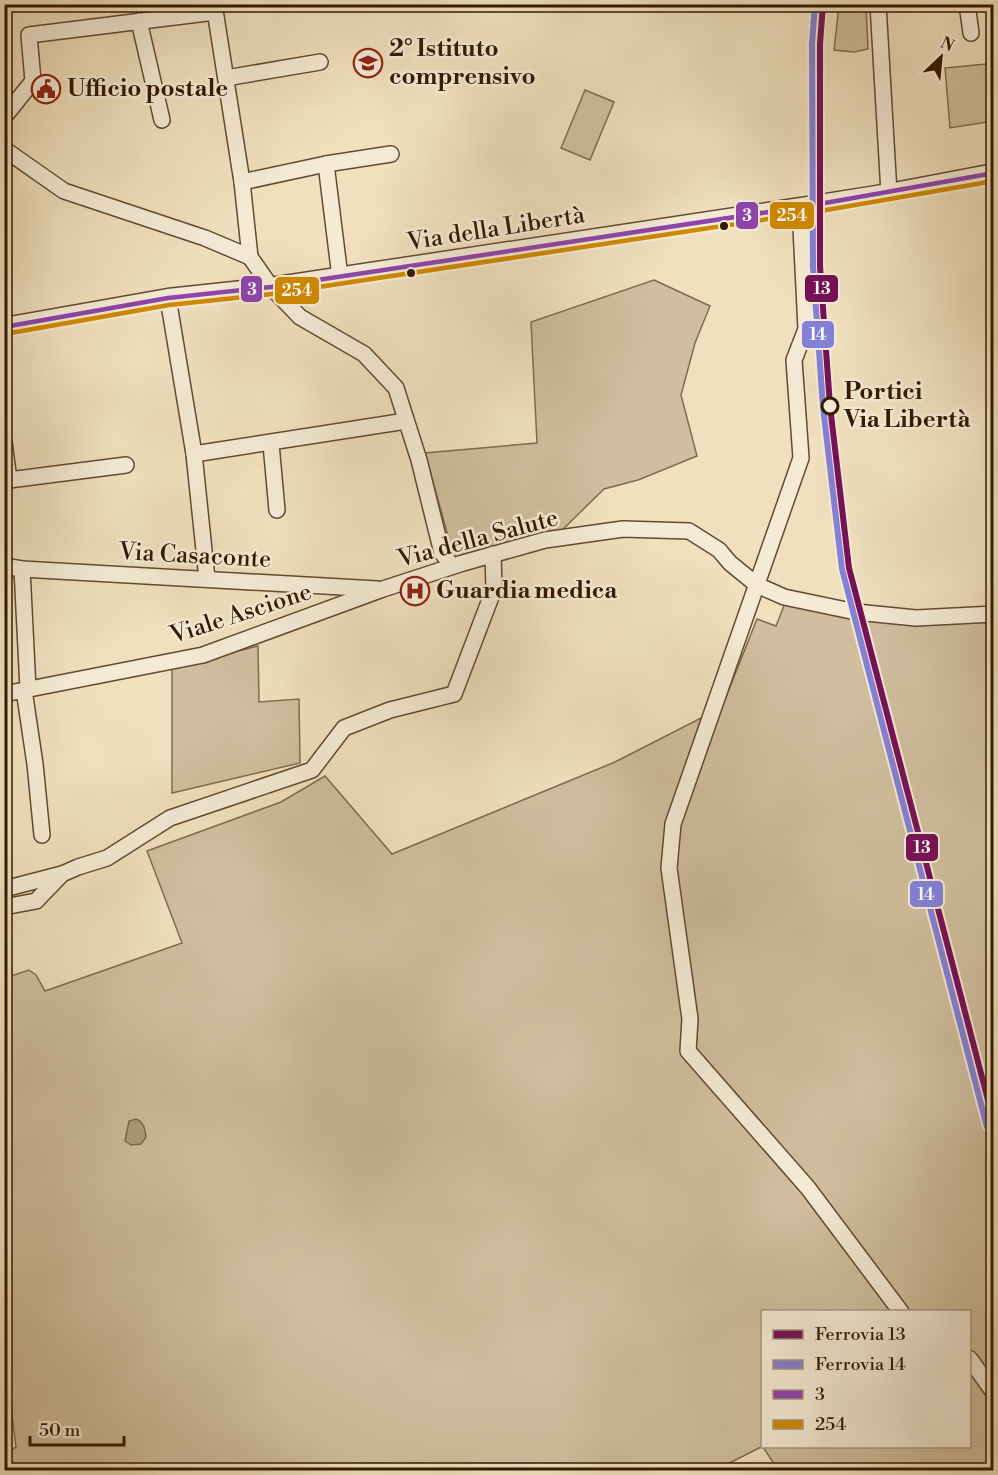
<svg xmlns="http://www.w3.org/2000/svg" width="998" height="1475" viewBox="0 0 998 1475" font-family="'Libre Bodoni',serif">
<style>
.green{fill:#d0be9e;stroke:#826b4f;stroke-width:1.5}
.water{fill:#b09c7d;stroke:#7e674b;stroke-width:1.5}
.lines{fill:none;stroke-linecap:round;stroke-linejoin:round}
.minor-casing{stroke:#634a30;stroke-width:18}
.tertiary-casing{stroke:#634a30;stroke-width:21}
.minor{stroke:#f5ebd5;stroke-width:15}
.tertiary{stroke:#f5ebd5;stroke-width:18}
.bus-1-casing{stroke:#f5ebd5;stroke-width:9}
.bus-2-casing{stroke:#f5ebd5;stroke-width:9}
.bus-1{stroke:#8e44ad;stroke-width:4.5}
.bus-2{stroke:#d08a00;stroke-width:4.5}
.rail-1-casing{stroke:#f5ebd5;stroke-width:10}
.rail-2-casing{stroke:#f5ebd5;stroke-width:10}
.rail-1{stroke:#751056;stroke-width:6}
.rail-2{stroke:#8480d7;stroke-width:6}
.bus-dot{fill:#341800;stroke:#f5ebd5;stroke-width:2}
.stop-dot{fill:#f5ebd5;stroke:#341800;stroke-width:3}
.labels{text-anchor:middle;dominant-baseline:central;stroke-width:5;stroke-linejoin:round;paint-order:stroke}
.poi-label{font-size:24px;font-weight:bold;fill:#341800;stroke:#f5ebd5;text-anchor:start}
.street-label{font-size:24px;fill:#341800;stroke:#f5ebd5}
.stop-label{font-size:24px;font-weight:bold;fill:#341800;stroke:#f5ebd5;text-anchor:start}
.line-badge{stroke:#f5ebd5;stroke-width:2}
.badge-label{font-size:16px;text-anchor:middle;font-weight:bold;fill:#fff}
</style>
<rect width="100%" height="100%" fill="#f0e0be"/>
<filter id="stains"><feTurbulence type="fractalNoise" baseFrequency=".00333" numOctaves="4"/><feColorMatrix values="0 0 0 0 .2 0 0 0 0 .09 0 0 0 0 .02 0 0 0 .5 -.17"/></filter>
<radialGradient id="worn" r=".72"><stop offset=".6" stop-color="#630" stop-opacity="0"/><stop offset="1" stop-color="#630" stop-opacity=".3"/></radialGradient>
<g class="green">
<path d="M839 5H866L868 49 854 52 834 50Z"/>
<path d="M986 64 993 85V121L950 128 945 68Z"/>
<path d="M585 90 614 102 590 160 561 148Z"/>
<path d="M654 280 710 306 695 343 681 395 697 456 638 480 604 489 558 534 455 561 425 453 537 443 531 322Z"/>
<path d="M785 603 993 620V1470H778L763 1447 970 1446V1312H762L763 1446 716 1470H5L4 1454 16 1447 6 1366H4L5 978 29 970 36 975 45 991 182 943 147 851 281 802 325 776 392 854 615 762 701 718 716 722 757 619 776 626Z"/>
<path d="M258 646 259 702 299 699 300 763 172 793V668Z"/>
</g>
<path class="water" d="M136 1119C144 1122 145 1129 146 1137L141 1144 131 1145 125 1141 129 1121Z"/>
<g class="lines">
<g class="minor-casing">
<g id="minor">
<path d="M214 4 242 182 250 257 271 287 300 317 364 354 396 388 419 460 442 553 452 566"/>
<path d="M878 4 889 193"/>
<path d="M967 4 971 33"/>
<path d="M139 21 162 120"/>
<path d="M226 78 320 62"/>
<path d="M4 117 33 81 29 35 215 12"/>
<path d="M4 149 64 191 205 238 250 257"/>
<path d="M326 164 391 154"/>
<path d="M242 182 326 164 340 277"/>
<path d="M800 207 806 329 794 360 801 458 673 824 669 868 690 1019 688 1051 808 1188 901 1312"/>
<path d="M168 298 194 454 207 579"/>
<path d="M4 442 9 480 126 465"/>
<path d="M271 444 277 510"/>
<path d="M194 454 406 421"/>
<path d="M4 566 22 569 377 589"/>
<path d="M22 569 28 689"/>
<path d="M24 690 35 764 42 835"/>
<path d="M4 694 203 655 383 589 463 563 545 540 623 529 689 531 719 550 730 563 757 585 784 597 856 612 916 618 994 614"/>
<path d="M4 889 62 874"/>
<path d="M4 907 36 901 62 874 78 867 107 858 170 818 312 770 344 728 390 710 454 694 494 589 493 554"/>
<path d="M970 1359 994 1393"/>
</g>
</g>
<g class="tertiary-casing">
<path id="tertiary" d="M4 327 168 298 271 287 808 206 889 193 994 173"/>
</g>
<use href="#minor" class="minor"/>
<use href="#tertiary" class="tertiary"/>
<g class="bus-1-casing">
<path id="bus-1" d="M4 327 168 298 271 287 808 206 994 173"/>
</g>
<g class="bus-2-casing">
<path id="bus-2" d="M5 334 169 305 272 294 809 213 994 181"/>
</g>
<use href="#bus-1" class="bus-1"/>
<use href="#bus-2" class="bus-2"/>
<g class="rail-1-casing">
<path id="rail-1" d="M823 4 820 44V266L830 406 849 568 994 1123"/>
</g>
<g class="rail-2-casing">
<path id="rail-2" d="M815 4 812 44 813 267 823 407 842 569 987 1127"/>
</g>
<use href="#rail-1" class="rail-1"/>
<use href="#rail-2" class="rail-2"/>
</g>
<defs>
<g id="school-ring" transform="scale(1.5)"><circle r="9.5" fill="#f5ebd5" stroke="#8f2418" stroke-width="1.5"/><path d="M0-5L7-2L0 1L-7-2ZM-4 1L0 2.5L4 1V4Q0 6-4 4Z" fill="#8f2418"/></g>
<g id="civic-ring" transform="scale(1.5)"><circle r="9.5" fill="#f5ebd5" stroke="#8f2418" stroke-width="1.5"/><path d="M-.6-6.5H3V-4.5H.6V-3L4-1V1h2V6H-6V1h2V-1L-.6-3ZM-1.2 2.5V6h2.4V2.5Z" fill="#8f2418"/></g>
<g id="hospital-ring" transform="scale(1.5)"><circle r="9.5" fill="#f5ebd5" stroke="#8f2418" stroke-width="1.5"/><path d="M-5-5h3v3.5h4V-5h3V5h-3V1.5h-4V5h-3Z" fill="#8f2418"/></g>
</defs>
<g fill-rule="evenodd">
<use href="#school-ring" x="368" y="63"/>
<use href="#civic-ring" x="46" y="89"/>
<use href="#hospital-ring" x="415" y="591"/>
</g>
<g class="bus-dot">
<circle cx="724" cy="226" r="5"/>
<circle cx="411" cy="273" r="5"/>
</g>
<circle class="stop-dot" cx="830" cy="406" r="8"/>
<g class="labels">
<g class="poi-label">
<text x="389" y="49">2° Istituto<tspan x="389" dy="28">comprensivo</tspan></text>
<text x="67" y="89">Ufficio postale</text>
<text x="436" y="591">Guardia medica</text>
</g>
<g class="street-label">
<text transform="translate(496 229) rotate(-9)">Via della Libertà</text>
<text transform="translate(478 539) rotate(-15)">Via della Salute</text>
<text transform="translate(195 556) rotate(3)">Via Casaconte</text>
<text transform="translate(241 614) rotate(-18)">Viale Ascione</text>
</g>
<g class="stop-label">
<text x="844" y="392">Portici<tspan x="844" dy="28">Via Libertà</tspan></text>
</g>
</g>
<g class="line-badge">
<rect x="735" y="201" width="24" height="29" rx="6" fill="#8e44ad"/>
<rect x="769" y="201" width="46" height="29" rx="6" fill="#d08a00"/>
<rect x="804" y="274" width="35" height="29" rx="6" fill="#751056"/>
<rect x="240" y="275" width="23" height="28" rx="6" fill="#8e44ad"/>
<rect x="274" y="276" width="46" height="29" rx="6" fill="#d08a00"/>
<rect x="801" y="320" width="34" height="29" rx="6" fill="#8480d7"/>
<rect x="905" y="833" width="34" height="29" rx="6" fill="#751056"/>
<rect x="909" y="880" width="35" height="28" rx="6" fill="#8480d7"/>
</g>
<g class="badge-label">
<text x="747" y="221">3</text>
<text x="792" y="221">254</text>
<text x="822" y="294">13</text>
<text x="252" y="295">3</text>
<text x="297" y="296">254</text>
<text x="818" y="340">14</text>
<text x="922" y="853">13</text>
<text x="926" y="900">14</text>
</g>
<rect width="998" height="1475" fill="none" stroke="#f0e0be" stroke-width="24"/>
<rect x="6" y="6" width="986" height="1463" fill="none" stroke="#341800" stroke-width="3"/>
<rect x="12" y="12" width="974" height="1451" fill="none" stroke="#341800" stroke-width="1.5"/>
<rect x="761" y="1310" width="210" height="138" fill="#f5ebd5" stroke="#a89780" stroke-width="1.5"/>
<rect x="773" y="1330" width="30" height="9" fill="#751056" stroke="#a89780" stroke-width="1.5"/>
<text x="815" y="1340" font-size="18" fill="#341800">Ferrovia 13</text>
<rect x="773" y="1360" width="30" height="9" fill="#8480d7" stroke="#a89780" stroke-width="1.5"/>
<text x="815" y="1370" font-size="18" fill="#341800">Ferrovia 14</text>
<rect x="773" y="1390" width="30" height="9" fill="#8e44ad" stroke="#a89780" stroke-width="1.5"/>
<text x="815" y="1400" font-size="18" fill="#341800">3</text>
<rect x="773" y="1420" width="30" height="9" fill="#d08a00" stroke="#a89780" stroke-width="1.5"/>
<text x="815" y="1430" font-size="18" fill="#341800">254</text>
<g transform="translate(941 57) rotate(26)" stroke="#f5ebd5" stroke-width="4.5" paint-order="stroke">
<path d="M0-4.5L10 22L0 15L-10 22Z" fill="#341800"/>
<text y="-9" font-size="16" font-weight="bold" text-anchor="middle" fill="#341800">N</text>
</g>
<path d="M30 1436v9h94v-9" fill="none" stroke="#341800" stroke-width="3"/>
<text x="39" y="1436" font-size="18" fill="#341800" stroke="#f5ebd5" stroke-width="4.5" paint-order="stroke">50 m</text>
<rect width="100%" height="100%" filter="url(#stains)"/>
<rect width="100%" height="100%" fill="url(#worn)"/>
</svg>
